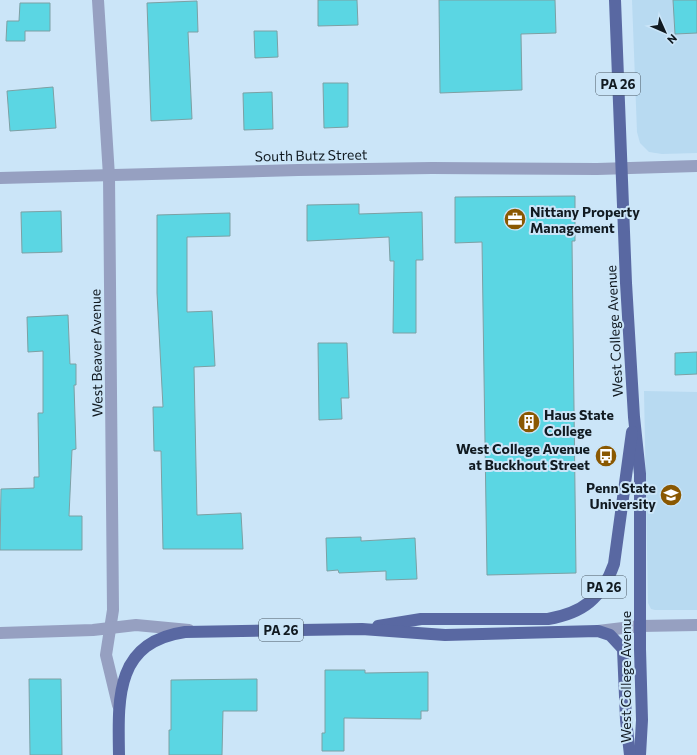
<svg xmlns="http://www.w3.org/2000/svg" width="697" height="755" viewBox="0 0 697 755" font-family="Commissioner,sans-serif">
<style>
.built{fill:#b8daf1}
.building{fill:#5bd6e3;stroke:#7da0a4}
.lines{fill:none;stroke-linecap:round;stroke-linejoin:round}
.minor{stroke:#96a0c1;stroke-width:12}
.major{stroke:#5968a2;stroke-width:12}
.labels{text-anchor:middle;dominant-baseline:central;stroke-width:4;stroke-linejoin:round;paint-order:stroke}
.shield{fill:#cbe5f8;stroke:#495762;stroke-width:1}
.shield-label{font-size:13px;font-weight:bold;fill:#111a21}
.street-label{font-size:14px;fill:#111a21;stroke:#cbe5f8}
.poi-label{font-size:14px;font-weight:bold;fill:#111a21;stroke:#cbe5f8;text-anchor:start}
</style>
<rect width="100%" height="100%" fill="#cbe5f8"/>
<g class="built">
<path d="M632 0H697V153L662 154 649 152 640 143 637 132Z"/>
<path d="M644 391 697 392V610H655L651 609 648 603Z"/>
</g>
<g class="building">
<path d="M318 0H357L358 25 318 26Z"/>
<path d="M439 0H555L556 33 521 34 522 90 440 93Z"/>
<path d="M673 0H697V33L675 34Z"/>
<path d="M197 1 198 32H188L192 119 151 121 147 3Z"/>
<path d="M20 3H50V31H25V41H6L7 21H19Z"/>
<path d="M254 31H277L278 57 255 58Z"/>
<path d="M323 83H348V127L324 128Z"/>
<path d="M53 87 56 128 10 131 7 91Z"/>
<path d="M272 92 273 129 244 130 243 93Z"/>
<path d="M575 196V241H572L576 573 487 575 482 242 455 243V197Z"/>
<path d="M359 204V214L422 212 423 260H416V333H393L394 261H390L389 237 307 241V205Z"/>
<path d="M61 211 62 252 22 253 21 212Z"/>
<path d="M230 213V236L187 237V312L212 311 215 366 194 367 197 515 241 513 243 549H163L161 451H154L153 407H163L157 293V215Z"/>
<path d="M68 315 70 364H76V385H74L76 449 72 450 69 516H82V550H0L1 489 34 488V477H39L38 413H43V351L28 352 27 317Z"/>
<path d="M318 343H347L349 398H341L342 419 319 420Z"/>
<path d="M697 352V374L675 375V353Z"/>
<path d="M361 537V541L415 538 417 579 386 580V571L339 573 338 570 327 571 326 538Z"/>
<path d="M325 670H365V673L428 672V711H421V719L344 718V751H322V733H325Z"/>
<path d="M29 679H61L62 755H30Z"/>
<path d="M257 679V711H223L222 755H169V730H171V680Z"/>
</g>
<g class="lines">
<g class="minor">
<path d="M98 0 109 176 113 610 106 655 118 705"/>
<path d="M0 178 298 170 432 168 597 169 697 166"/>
<path d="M598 631 640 626 697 625"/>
<path d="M0 633 93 630 136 625 189 630"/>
</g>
<g class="major">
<path d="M615 0 626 283 634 417 640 474V649L642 720 640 755"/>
<path d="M378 626 421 619H548C583 613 602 598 614 564L632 432"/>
<path d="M119 755C118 698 115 642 185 632L362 629 445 635 598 631 610 635 623 649 626 720 630 755"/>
</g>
</g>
<defs>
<g id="office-disc" transform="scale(1.15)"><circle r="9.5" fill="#8a5801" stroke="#cbe5f8"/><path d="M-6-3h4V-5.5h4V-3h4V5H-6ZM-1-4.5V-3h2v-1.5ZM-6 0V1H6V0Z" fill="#fff"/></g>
<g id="building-disc" transform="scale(1.15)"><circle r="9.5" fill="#8a5801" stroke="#cbe5f8"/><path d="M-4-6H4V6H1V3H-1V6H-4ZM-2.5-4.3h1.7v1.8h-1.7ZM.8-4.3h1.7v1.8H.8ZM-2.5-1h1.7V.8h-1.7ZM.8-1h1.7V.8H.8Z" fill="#fff"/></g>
<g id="bus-disc" transform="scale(1.15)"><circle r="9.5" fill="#8a5801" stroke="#cbe5f8"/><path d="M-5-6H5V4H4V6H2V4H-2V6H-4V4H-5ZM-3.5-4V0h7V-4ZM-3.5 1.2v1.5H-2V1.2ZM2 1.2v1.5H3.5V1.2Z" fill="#fff"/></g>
<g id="university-disc" transform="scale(1.15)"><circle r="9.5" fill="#8a5801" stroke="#cbe5f8"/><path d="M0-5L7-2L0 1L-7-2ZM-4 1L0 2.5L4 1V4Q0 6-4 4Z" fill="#fff"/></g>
</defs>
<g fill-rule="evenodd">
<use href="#office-disc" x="515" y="219"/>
<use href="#building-disc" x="529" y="422"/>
<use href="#bus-disc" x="606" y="456"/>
<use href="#university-disc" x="671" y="495"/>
</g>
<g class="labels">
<g class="shield">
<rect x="596" y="73" width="44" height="22" rx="3"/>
<rect x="582" y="576" width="44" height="22" rx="3"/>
<rect x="259" y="619" width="44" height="22" rx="3"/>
</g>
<g class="shield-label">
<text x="618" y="84">PA 26</text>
<text x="604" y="587">PA 26</text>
<text x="281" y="630">PA 26</text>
</g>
<g class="street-label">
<text transform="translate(311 155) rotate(-1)">South Butz Street</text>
<text transform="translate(614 331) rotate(-93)">West College Avenue</text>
<text transform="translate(96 353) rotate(-91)">West Beaver Avenue</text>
<text transform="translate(625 677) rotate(-90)">West College Avenue</text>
</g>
<g class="poi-label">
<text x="530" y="211">Nittany Property<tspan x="530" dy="16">Management</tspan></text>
<text x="544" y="414">Haus State<tspan x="544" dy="16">College</tspan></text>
<text x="590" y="448" text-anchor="end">West College Avenue<tspan x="590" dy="16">at Buckhout Street</tspan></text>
<text x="656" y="487" text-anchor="end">Penn State<tspan x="656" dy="16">University</tspan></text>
</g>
</g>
<g transform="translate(665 32) rotate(135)" stroke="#cbe5f8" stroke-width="3" paint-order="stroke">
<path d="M0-3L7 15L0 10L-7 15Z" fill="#111a21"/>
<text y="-6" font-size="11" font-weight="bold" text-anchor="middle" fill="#111a21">N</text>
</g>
</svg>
